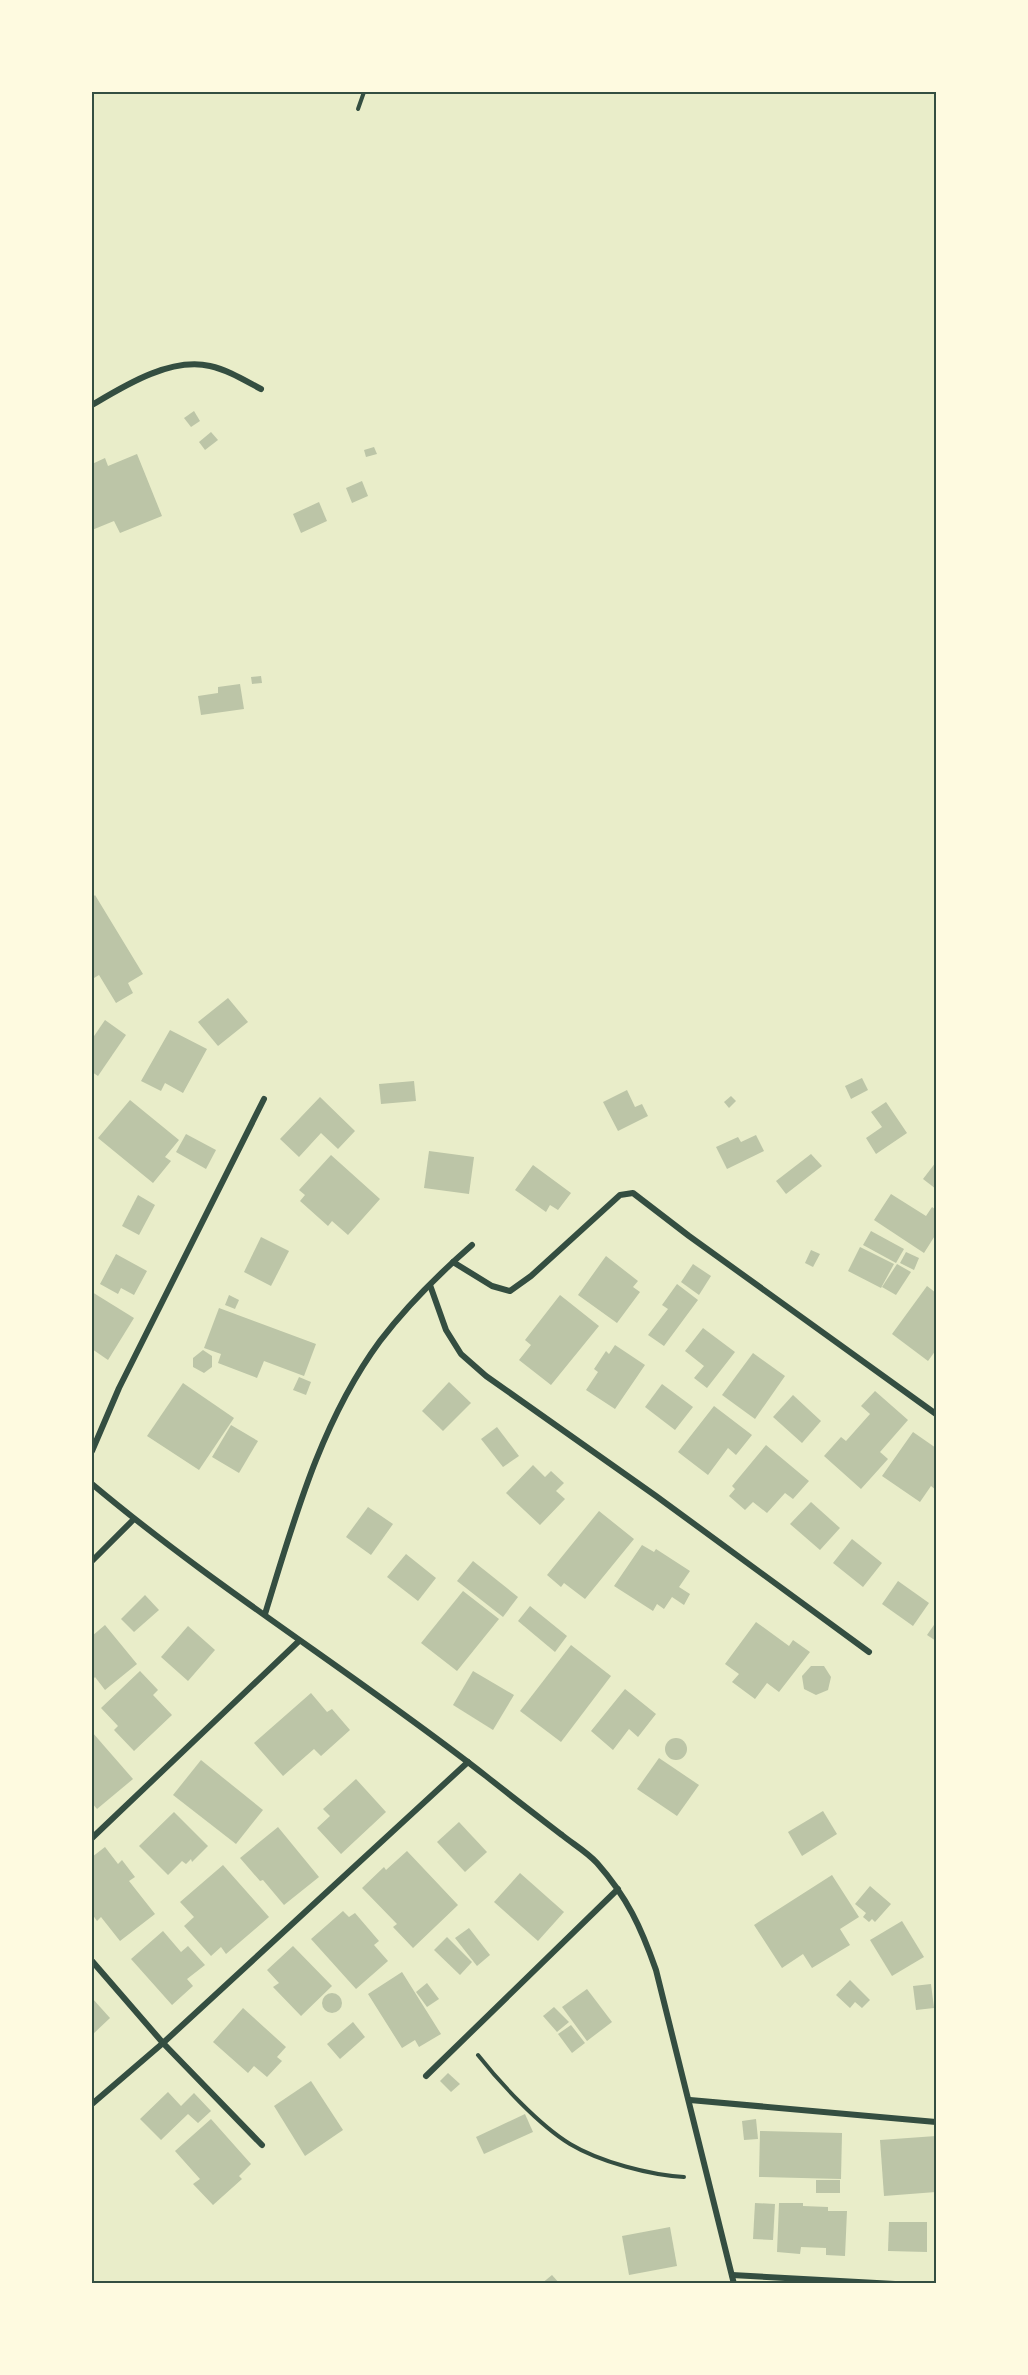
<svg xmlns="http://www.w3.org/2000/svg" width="1028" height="2375" viewBox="0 0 1028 2375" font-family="Karla,sans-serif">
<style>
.building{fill:#bcc5a7}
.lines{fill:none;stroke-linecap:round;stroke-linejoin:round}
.path{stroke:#344e41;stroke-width:4}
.minor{stroke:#344e41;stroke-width:6}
.neatline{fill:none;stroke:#344e41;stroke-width:2}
</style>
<rect width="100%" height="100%" fill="#e9edc9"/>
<g class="building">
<path d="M194 411 200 421 191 427 184 418Z"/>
<path d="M211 432 218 440 205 450 199 442Z"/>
<path d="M374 447 377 454 366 457 364 450Z"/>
<path d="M137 454 162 516 120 533 114 521 92 530V473L94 472 92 464 105 458 108 466Z"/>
<path d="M362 481 368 496 352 503 346 488Z"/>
<path d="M319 502 327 521 301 533 293 514Z"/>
<path d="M261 676 262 683 252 684 251 677Z"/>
<path d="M240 684 244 709 201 715 198 696 218 693V687Z"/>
<path d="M95 895 143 974 128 983 133 993 116 1003 99 975 94 978 92 974V898Z"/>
<path d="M228 998 248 1022 218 1046 198 1022Z"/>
<path d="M105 1020 126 1035 98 1076 92 1072V1039Z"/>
<path d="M170 1030 207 1049 183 1093 165 1083 161 1091 141 1081Z"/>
<path d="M862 1078 868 1090 851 1099 845 1086Z"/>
<path d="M414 1081 416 1101 381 1104 379 1084Z"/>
<path d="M627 1090 635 1107 642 1104 648 1116 618 1131 603 1102Z"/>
<path d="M731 1096 736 1101 729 1108 724 1102Z"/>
<path d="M320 1097 355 1131 338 1149 321 1133 299 1157 280 1139Z"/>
<path d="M130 1100 179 1140 165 1157 171 1161 153 1183 98 1138Z"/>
<path d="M886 1102 907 1133 876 1154 866 1138 882 1127 871 1112Z"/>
<path d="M186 1134 216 1150 206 1169 176 1152Z"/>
<path d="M756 1135 764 1151 727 1169 716 1147 738 1137 741 1142Z"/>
<path d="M429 1151 474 1157 469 1194 424 1188Z"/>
<path d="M811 1154 822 1166 786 1194 776 1181Z"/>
<path d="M331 1155 380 1199 348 1235 332 1221 328 1226 300 1201 305 1195 299 1190Z"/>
<path d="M936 1162V1189L923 1179Z"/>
<path d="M533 1165 571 1193 558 1210 550 1205 546 1212 515 1190Z"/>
<path d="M891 1194 926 1216 932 1207 936 1210V1234L924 1253 874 1220Z"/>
<path d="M138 1195 155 1205 139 1235 122 1226Z"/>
<path d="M871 1231 904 1249 896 1263 863 1245Z"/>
<path d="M261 1237 289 1251 271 1286 244 1272Z"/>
<path d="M860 1247 894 1264 881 1288 848 1271Z"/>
<path d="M811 1250 820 1254 813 1267 805 1263Z"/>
<path d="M906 1252 919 1258 914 1270 900 1263Z"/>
<path d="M116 1254 147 1271 134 1295 121 1288 118 1294 100 1284Z"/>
<path d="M606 1256 638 1281 633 1287 640 1292 617 1323 578 1295Z"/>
<path d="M693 1264 711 1276 699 1295 681 1282Z"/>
<path d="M897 1264 911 1272 896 1295 882 1287Z"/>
<path d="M677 1284 698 1300 664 1346 648 1335 668 1309 662 1305Z"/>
<path d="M927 1286 936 1293V1350L928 1361 892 1334Z"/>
<path d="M92 1292 134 1318 108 1360 92 1349Z"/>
<path d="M229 1295 239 1300 235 1309 225 1305Z"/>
<path d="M560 1295 599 1326 551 1385 519 1360 531 1345 525 1340Z"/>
<path d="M219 1308 316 1344 304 1376 264 1361 257 1378 218 1363 221 1354 204 1348Z"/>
<path d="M703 1328 735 1352 707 1388 694 1378 704 1366 685 1351Z"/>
<path d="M615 1345 645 1365 615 1409 586 1390 598 1372 594 1369 606 1351 609 1354Z"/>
<path d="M203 1350 212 1356V1367L204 1373 193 1367V1358Z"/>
<path d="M753 1353 785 1376 755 1419 722 1395Z"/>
<path d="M299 1377 311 1382 306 1395 293 1390Z"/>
<path d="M449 1382 471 1403 443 1431 422 1411Z"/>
<path d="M183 1383 234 1418 199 1470 147 1436Z"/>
<path d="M662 1384 693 1407 675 1430 645 1407Z"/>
<path d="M875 1391 908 1420 880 1452 888 1459 861 1489 824 1456 841 1437 846 1441 870 1414 861 1406Z"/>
<path d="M793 1395 821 1421 802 1443 773 1417Z"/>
<path d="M714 1406 752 1435 736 1455 728 1448 708 1475 678 1452Z"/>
<path d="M231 1425 258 1441 239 1473 212 1457Z"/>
<path d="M497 1427 519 1456 503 1467 481 1439Z"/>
<path d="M913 1432 936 1448V1490L931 1486 920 1502 882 1476Z"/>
<path d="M766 1445 809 1481 793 1499 785 1493 767 1513 753 1502 745 1510 729 1496 735 1489 732 1486Z"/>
<path d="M533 1465 545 1477 551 1471 564 1483 556 1491 565 1499 540 1525 506 1493Z"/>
<path d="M811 1502 840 1528 820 1550 790 1524Z"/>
<path d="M368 1507 393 1524 371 1555 346 1537Z"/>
<path d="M599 1511 634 1539 585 1599 564 1583 561 1587 547 1575Z"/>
<path d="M852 1539 882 1563 863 1587 833 1563Z"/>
<path d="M642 1545 654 1552 656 1549 690 1571 679 1587 690 1594 684 1605 672 1597 664 1609 657 1604 653 1611 614 1586Z"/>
<path d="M406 1554 436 1578 418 1601 387 1577Z"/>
<path d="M473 1561 518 1597 503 1617 457 1581Z"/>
<path d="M898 1581 929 1603 913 1626 882 1604Z"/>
<path d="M463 1591 499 1619 457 1671 421 1643Z"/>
<path d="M145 1595 159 1610 134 1632 121 1619Z"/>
<path d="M530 1606 567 1636 555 1652 518 1621Z"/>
<path d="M756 1622 789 1646 793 1640 810 1652 779 1692 767 1683 755 1699 732 1682 739 1674 725 1664Z"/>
<path d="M936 1622V1641L927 1635Z"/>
<path d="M105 1625 137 1664 105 1690 95 1677 92 1681V1636Z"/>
<path d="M188 1626 215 1650 188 1681 161 1657Z"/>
<path d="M571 1645 611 1676 561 1742 520 1711Z"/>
<path d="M811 1666H824L831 1677 828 1690 816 1695 804 1689 802 1676Z"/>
<path d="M140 1671 158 1690 153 1695 172 1715 134 1751 114 1730 118 1726 101 1708Z"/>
<path d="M473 1671 514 1695 493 1730 453 1705Z"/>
<path d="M625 1689 656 1714 638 1737 629 1729 613 1750 591 1731Z"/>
<path d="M311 1693 327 1712 332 1709 350 1730 321 1756 314 1749 283 1776 254 1743Z"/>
<path d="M92 1732 133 1779 97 1809 92 1803Z"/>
<circle cx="676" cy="1749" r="11"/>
<path d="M659 1758 699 1785 677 1816 637 1789Z"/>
<path d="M201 1760 263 1810 236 1844 173 1795Z"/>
<path d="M356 1779 386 1812 341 1854 317 1828 330 1816 323 1809Z"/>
<path d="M823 1811 837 1834 802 1856 788 1832Z"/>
<path d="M174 1812 208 1846 192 1862 191 1859 186 1864 182 1861 168 1875 139 1846Z"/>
<path d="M459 1822 487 1852 465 1872 437 1842Z"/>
<path d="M278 1827 319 1877 284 1905 263 1880 260 1881 240 1858Z"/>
<path d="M105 1847 118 1864 122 1860 135 1877 129 1881 155 1914 120 1941 101 1917 97 1921 92 1914V1857Z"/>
<path d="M407 1851 458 1905 413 1948 393 1927 397 1924 362 1888 384 1867 386 1870Z"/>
<path d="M223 1865 269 1917 226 1954 221 1947 211 1956 184 1926 194 1917 180 1902Z"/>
<path d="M520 1873 564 1912 538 1941 494 1902Z"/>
<path d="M832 1875 859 1917 840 1929 850 1945 812 1968 803 1954 782 1968 754 1925Z"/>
<path d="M870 1886 891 1904 875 1922 872 1919 869 1922 863 1917 866 1913 855 1904Z"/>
<path d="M343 1911 349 1917 355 1913 379 1941 374 1945 388 1961 356 1989 311 1939Z"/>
<path d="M902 1921 924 1957 892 1976 870 1940Z"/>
<path d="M469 1928 490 1955 477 1966 455 1938Z"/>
<path d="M163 1931 181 1952 188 1946 205 1965 187 1979 193 1986 172 2005 131 1959Z"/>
<path d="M447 1937 472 1962 460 1975 434 1950Z"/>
<path d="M293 1946 332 1986 301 2016 273 1987 279 1983 267 1970Z"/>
<path d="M402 1972 441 2034 419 2047 415 2040 402 2048 368 1994Z"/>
<path d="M850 1980 870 2000 862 2008 855 2002 850 2008 836 1995Z"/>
<path d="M427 1983 439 1999 427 2007 416 1992Z"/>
<path d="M931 1984 934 2008 916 2010 913 1986Z"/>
<path d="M587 1989 612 2022 587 2041 562 2007Z"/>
<circle cx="332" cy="2003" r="10"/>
<path d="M92 1998 110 2018 92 2035Z"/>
<path d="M554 2007 569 2022 557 2032 543 2016Z"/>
<path d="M243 2008 286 2047 277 2057 282 2061 267 2077 254 2066 248 2073 213 2042Z"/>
<path d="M353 2022 365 2037 340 2059 327 2044Z"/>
<path d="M571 2025 585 2043 572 2053 558 2034Z"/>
<path d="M448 2073 460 2084 451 2092 440 2081Z"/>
<path d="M311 2081 343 2130 305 2156 274 2106Z"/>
<path d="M168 2092 181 2106 194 2093 211 2111 198 2123 188 2114 161 2140 140 2119Z"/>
<path d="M525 2114 533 2132 484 2154 476 2137Z"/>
<path d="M211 2119 251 2164 239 2176 242 2179 213 2205 193 2184 200 2179 175 2151Z"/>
<path d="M756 2119 758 2139 744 2140 742 2121Z"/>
<path d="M760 2131 842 2133 841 2179 759 2177Z"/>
<path d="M936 2136V2192L884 2196 880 2140Z"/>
<rect x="816" y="2180" width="24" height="13"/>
<path d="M755 2203 775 2204 773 2240 753 2239Z"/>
<path d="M779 2203H803V2206L828 2207V2211H847L845 2256 826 2255V2248L801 2247 800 2254 777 2252Z"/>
<path d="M889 2222H927V2252L888 2251Z"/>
<path d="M670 2227 677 2266 629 2275 622 2236Z"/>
<path d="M552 2275 560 2284H541Z"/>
</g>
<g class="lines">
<g class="path">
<path d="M358 109 364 92"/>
<path d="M478 2055C501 2084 539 2125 570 2144 600 2162 650 2175 684 2177"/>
</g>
<g class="minor">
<path d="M92 405C124 386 170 357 210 366 228 370 244 380 261 389"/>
<path d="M453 1262 492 1286 510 1291 531 1276 620 1195 633 1193 689 1236 936 1414"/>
<path d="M430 1285 446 1330 461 1354 486 1376 656 1496 869 1652"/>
<path d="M92 1451 119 1388 264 1099"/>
<path d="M92 1484C217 1589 357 1675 486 1776 511 1796 536 1815 562 1835 573 1844 587 1852 597 1863 627 1897 641 1927 656 1970L734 2284"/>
<path d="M92 1561 134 1519"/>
<path d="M265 1614C294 1520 321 1421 380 1341 406 1307 440 1273 472 1245"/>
<path d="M92 1838 299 1641"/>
<path d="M92 1961 163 2043 262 2145"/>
<path d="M426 2076 618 1889"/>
<path d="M690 2100 936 2122"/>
<path d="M92 2104 163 2043 468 1762"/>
<path d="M732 2275 895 2284"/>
</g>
</g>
<rect width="1028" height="2375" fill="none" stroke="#fefae0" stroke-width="186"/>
<rect x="93" y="93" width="842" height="2189" class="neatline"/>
</svg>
